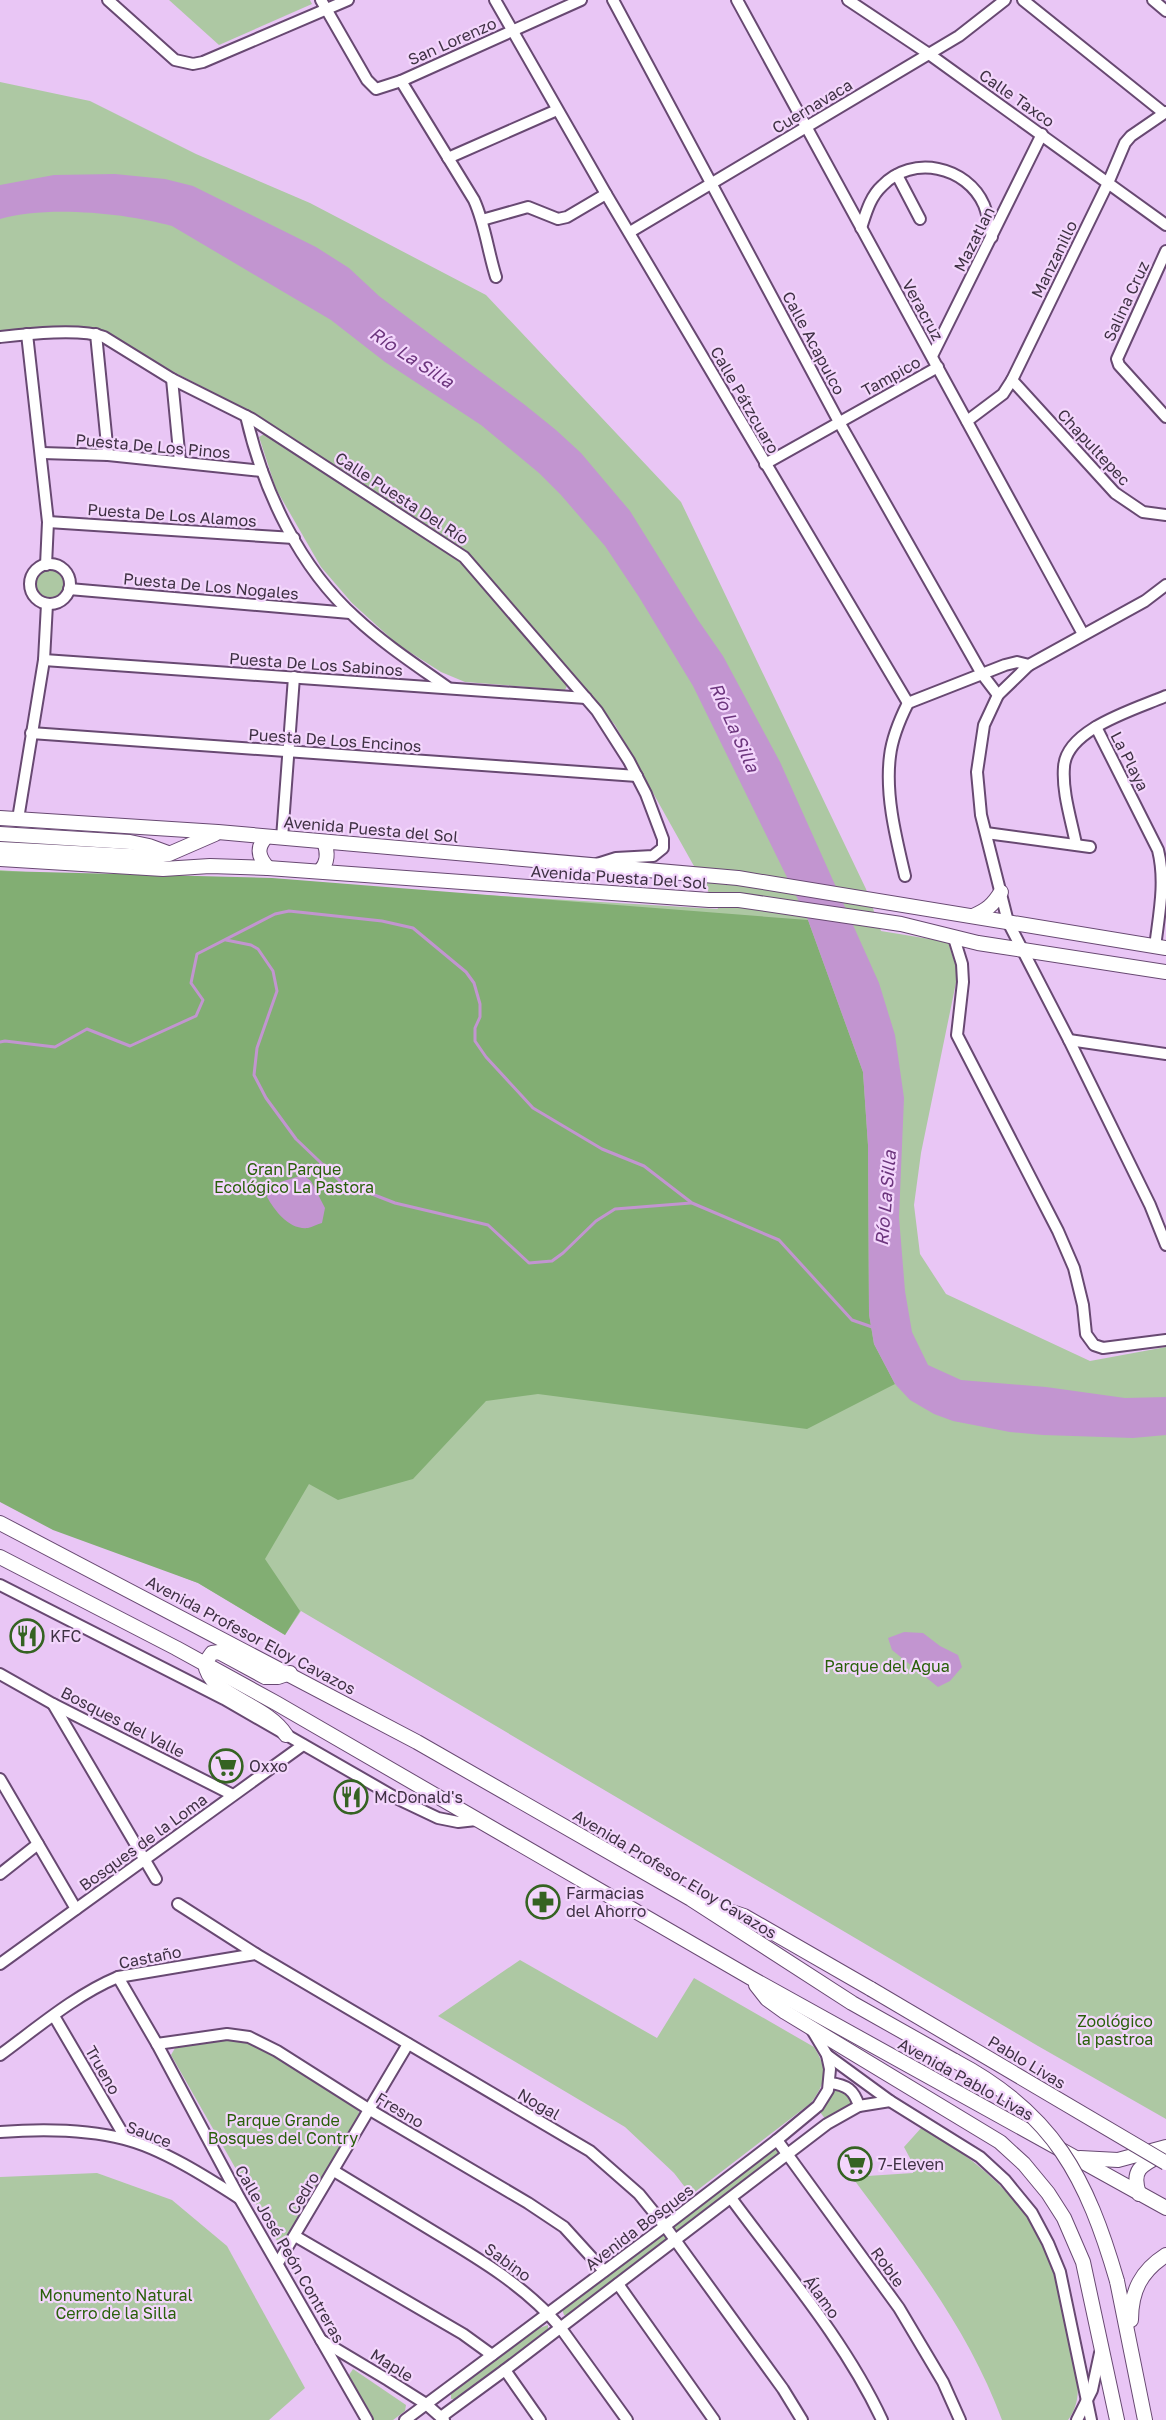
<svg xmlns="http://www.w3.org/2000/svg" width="1166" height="2420" viewBox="0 0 1166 2420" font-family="'Golos Text',sans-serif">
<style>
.green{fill:#adc8a3}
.forest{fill:#82ae73}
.water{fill:#c295d0}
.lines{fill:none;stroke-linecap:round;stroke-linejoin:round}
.stream{stroke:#c295d0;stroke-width:3}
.minor-casing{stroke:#684972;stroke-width:14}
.major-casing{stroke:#684972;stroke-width:16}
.minor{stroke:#fff;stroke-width:10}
.major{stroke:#fff;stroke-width:14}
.major-bridge-casing{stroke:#684972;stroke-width:16;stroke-linecap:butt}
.major-bridge{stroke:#fff;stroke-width:14}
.labels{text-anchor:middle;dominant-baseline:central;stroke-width:4.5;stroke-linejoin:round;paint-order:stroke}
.street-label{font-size:16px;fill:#3f3144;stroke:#f3d6fc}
.park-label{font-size:16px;fill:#29600a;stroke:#f3d6fc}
.poi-label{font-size:16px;fill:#3f3144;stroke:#f3d6fc;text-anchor:start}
.water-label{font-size:18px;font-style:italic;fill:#6c357d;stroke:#f3d6fc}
</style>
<rect width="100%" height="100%" fill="#e9c6f5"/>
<g class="green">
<path d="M169 0H310L312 4 219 45Z"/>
<path d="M0 82 90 101 196 154 310 203 486 295 681 502 866 889 881 931 948 942 958 973 921 1153 914 1205 920 1254 946 1294 1090 1361 1166 1347V2119L1038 2046 301 1611 285 1635 198 1583 61 1529 0 1500V870L216 887 283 883 718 909 615 725 467 558 255 414 96 332 0 331Z"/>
<path d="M264 434 463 563 568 684 565 690 465 682 441 672 397 644 352 603 321 567 276 489 259 437Z"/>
<circle cx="50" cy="585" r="16"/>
<path d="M520 1960 657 2038 694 1978 814 2047C828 2070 827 2081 811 2103L691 2195 674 2173 625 2127 438 2016Z"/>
<path d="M226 2039 250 2042 269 2052 356 2105 360 2115 284 2243 277 2241 171 2055 175 2048Z"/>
<path d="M838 2086 847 2089 853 2101 852 2104 835 2112 826 2120 820 2112Z"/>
<path d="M922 2127C979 2161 1031 2203 1053 2269 1061 2293 1065 2320 1070 2345 1076 2370 1085 2398 1068 2420H1002C968 2328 910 2255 852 2177L913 2173 912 2162 904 2147Z"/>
<path d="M773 2150H779L780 2155 680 2230 676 2231 673 2229 675 2223Z"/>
<path d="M97 2173 172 2200 227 2246 305 2388 269 2420H0V2177Z"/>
<path d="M660 2235 666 2236 667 2240 569 2316 564 2315 562 2309Z"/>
<path d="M548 2325V2329L543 2334 457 2399H451V2391L537 2329Z"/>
<path d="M353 2369 406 2405 405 2411 393 2420H372L349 2375Z"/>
</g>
<path class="forest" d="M0 871 272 878 808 920 863 1072 868 1145 869 1314 874 1344 895 1384 807 1429 538 1394 486 1401 413 1479 338 1500 309 1484 265 1559 300 1611 285 1635 198 1583 53 1530 0 1502Z"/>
<g class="water">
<path d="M115 174 165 179 193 186 316 247 349 268 379 296 525 405 556 430 581 453 608 485 630 511 698 620 723 656 780 762 879 983 895 1035 904 1098 899 1217 905 1291 912 1332 928 1365 961 1380 1046 1387 1125 1398 1166 1397V1435L1133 1438 1043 1435 1010 1432 953 1421 934 1414 910 1400 895 1384 874 1344 869 1314 868 1145 863 1072 808 920 693 686 639 597 605 546 561 495 539 473 481 425 385 362 331 320 172 226C127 213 46 205 0 219V185L54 175Z"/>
<path d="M303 1175 311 1181 325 1208 322 1223C318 1224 312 1227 308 1228 289 1230 275 1211 267 1197L274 1184Z"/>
<path d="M904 1632 923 1633 940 1646 958 1655 962 1667 950 1681 938 1687 892 1650 888 1638Z"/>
</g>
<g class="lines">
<g class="stream">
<path d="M226 940 251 945 258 949 273 971 277 991 257 1048 254 1075 266 1098 296 1139 341 1182 395 1203 488 1225 529 1263 552 1261 563 1253 596 1221 615 1209 691 1203"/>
<path d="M0 1042 5 1041 55 1047 87 1029 130 1046 196 1016 203 1000 191 983 197 954 275 914 289 911 382 921 413 928 466 972 474 983 480 1004V1017L475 1028V1041L486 1057 533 1108 602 1149 644 1166 692 1203 779 1240 852 1320 875 1328"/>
</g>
<g class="minor-casing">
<g id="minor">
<path d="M108 0 175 60 193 64 203 62 348 0"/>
<path d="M321 0 367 80 376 89 401 81 581 0"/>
<path d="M495 0 606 194 908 703"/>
<path d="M613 0 839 422 982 674 998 695"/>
<path d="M737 0 1083 634"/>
<path d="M848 0 929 54 1166 225"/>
<path d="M1023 0 1164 113"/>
<path d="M1153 0 1166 11"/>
<path d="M401 81 474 200C485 224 488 252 496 277"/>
<path d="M448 158 557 110"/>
<path d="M897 175 920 219"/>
<path d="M482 220 528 207 558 219 567 217 606 194"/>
<path d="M861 228C866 213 870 197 882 186 912 154 967 166 984 205 988 215 990 227 992 237"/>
<path d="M630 232 959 36 1005 0"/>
<path d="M1166 251 1117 359 1119 365 1166 417"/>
<path d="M27 334 48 522 46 565"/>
<path d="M96 334 108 455"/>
<path d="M0 337C27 334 80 328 104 337L172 379 252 419 464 557 597 711 629 761 646 794 663 839V848L653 856 616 858 597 864"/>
<path d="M932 356 1042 134"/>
<path d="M172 379 180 462"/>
<path d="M1012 380 1115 493 1143 512 1166 515"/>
<path d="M246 416C263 490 299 567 356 618 384 644 416 665 447 687"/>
<path d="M967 421 1003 394 1012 380 1108 183 1125 143 1131 136 1166 112"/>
<path d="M42 453 108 455 262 471"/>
<path d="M765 464 938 367"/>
<path d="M48 522 294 538"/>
<circle cx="50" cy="584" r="20"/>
<path d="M69 589 350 613"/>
<path d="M44 660 586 698"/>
<path d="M1029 665 998 695 984 725 977 772 981 815 1008 922 1069 1040 1150 1205 1166 1245"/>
<path d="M908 703 1005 665 1017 662 1029 665 1145 601 1166 585"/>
<path d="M1096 727 1158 850C1166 882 1159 914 1155 947"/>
<path d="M31 733 637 776"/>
<path d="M18 819 44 660 47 604"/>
<path d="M986 833 1090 847"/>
<path d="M282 838 294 677"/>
<path d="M1076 844C1071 819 1062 792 1064 767 1066 729 1136 709 1166 696"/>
<path d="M905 876C896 838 885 795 890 756 892 738 900 719 908 703"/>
<path d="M954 938 962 964 963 982 957 1035 1058 1231 1074 1268 1083 1305 1086 1334 1094 1345 1103 1348 1166 1340"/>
<path d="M1069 1040 1166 1054"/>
<path d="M0 1585 224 1699 398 1799 438 1818 458 1822 476 1820"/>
<path d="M0 1674 53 1704 233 1795"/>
<path d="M53 1704 156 1879"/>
<path d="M0 1779 76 1909"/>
<path d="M0 1874 38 1844"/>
<path d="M178 1904 256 1954 590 2151 639 2194 665 2226 783 2389 802 2420"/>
<path d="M0 1964 303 1745"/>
<path d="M118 1977 157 2044 240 2199 367 2420"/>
<path d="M54 2016 126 2139"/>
<path d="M157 2044 227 2034 249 2037 277 2051 370 2110 528 2203 564 2227 604 2271"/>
<path d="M0 2055C37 2028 75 1995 118 1977L256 1954"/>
<path d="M827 2055 890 2101 980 2157 1005 2180 1032 2213 1048 2243 1060 2272 1091 2420"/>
<path d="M830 2083C847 2085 854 2090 859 2106"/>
<path d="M0 2132C40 2129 85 2129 124 2139 161 2148 208 2178 239 2198"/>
<path d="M777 2140 899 2308 943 2382 960 2420"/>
<path d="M334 2171C368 2192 402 2212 436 2233 481 2260 526 2287 560 2327L627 2420"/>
<path d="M731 2198C783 2269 844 2339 882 2420"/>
<path d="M295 2236 463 2334 492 2355"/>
<path d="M278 2263 408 2044"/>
<path d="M618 2284 714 2420"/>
<path d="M321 2340 388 2380 426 2404 444 2420"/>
<path d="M505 2370 540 2420"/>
<path d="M441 2417 505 2370 827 2124 859 2106 890 2101"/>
<path d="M405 2420 665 2226 777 2140 818 2106 828 2090 830 2069 827 2055 812 2030"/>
<path d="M1077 2420 1092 2390 1100 2353"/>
</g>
</g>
<g class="major-casing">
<g id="major">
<path d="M0 818 218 832 738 878 1166 948"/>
<path d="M0 834 130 842 149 846 168 853"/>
<path d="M266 837C256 848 258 857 268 868"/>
<path d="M0 849 149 857 169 854 215 834"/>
<path d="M0 859 163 869 210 866 268 868 709 900H739L901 924 978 943 1166 972"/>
<path d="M320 871C328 863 328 852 324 842"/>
<path d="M973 916C987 910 993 905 1001 892"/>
<path d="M0 1523 417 1742 691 1899 852 2003 955 2061"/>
<path d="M0 1557 176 1648 276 1703 751 1978 1166 2208"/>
<path d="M286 1735C266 1703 208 1696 205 1663L212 1653 219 1652 265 1677H278L290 1673"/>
<path d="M705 1903 744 1916 871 1989"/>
<path d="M756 1985 767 1999 785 2012 1000 2142 1024 2164 1048 2193 1064 2218 1083 2262 1117 2420"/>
<path d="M1080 2158 1118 2160 1166 2147"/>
<path d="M1139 2194C1131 2170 1141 2165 1161 2155"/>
<path d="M1117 2281 1145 2420"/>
<path d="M1131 2320C1131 2291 1141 2271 1166 2255"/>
</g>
</g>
<use href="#minor" class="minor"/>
<use href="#major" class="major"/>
<g class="major-bridge-casing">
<g id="major-bridge">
<path d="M871 1989 1166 2163"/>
<path d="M955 2061C1054 2113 1087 2178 1117 2281"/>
</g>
</g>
<use href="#major-bridge" class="major-bridge"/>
</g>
<defs>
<g id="restaurant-ring" transform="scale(1.725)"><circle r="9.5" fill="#f3d6fc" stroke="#356322" stroke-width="1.5"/><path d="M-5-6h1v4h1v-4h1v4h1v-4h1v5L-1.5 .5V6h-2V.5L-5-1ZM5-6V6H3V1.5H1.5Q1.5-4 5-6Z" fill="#356322"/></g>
<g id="supermarket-ring" transform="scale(1.725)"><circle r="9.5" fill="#f3d6fc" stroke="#356322" stroke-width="1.5"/><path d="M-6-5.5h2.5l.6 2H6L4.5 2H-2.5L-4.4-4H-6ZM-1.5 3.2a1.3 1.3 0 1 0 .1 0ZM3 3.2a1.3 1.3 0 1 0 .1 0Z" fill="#356322"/></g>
<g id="pharmacy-ring" transform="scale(1.725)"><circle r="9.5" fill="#f3d6fc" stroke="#356322" stroke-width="1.5"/><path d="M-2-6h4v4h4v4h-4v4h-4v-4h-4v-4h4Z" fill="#356322"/></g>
</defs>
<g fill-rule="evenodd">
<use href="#restaurant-ring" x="27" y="1636"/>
<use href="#supermarket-ring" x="226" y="1766"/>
<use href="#restaurant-ring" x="351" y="1797"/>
<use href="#pharmacy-ring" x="543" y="1902"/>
<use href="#supermarket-ring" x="855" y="2164"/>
</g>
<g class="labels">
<g class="street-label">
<text transform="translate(452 41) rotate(-24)">San Lorenzo</text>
<text transform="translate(1017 98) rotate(35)">Calle Taxco</text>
<text transform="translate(812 106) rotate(-31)">Cuernavaca</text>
<text transform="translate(974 239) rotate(-63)">Mazatlan</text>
<text transform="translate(1054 259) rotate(-64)">Manzanillo</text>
<text transform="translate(1126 301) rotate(-65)">Salina Cruz</text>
<text transform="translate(923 310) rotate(61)">Veracruz</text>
<text transform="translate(814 343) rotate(62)">Calle Acapulco</text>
<text transform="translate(891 376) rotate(-29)">Tampico</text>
<text transform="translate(745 400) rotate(60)">Calle Pátzcuaro</text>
<text transform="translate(153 446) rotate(5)">Puesta De Los Pinos</text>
<text transform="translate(1094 447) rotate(47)">Chapultepec</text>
<text transform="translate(402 498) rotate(33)">Calle Puesta Del Río</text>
<text transform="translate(172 515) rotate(4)">Puesta De Los Alamos</text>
<text transform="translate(211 586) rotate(5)">Puesta De Los Nogales</text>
<text transform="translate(316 664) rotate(4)">Puesta De Los Sabinos</text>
<text transform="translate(335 740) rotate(4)">Puesta De Los Encinos</text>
<text transform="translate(1130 761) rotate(63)">La Playa</text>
<text transform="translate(371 829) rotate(5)">Avenida Puesta del Sol</text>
<text transform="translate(619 877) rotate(4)">Avenida Puesta Del Sol</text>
<text transform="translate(251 1635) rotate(28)">Avenida Profesor Eloy Cavazos</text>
<text transform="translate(123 1722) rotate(27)">Bosques del Valle</text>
<text transform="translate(143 1842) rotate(-36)">Bosques de la Loma</text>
<text transform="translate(675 1874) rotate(31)">Avenida Profesor Eloy Cavazos</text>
<text transform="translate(150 1957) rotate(-11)">Castaño</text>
<text transform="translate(1027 2062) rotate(31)">Pablo Livas</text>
<text transform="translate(103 2070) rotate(60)">Trueno</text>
<text transform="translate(966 2079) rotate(29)">Avenida Pablo Livas</text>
<text transform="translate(539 2104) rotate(30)">Nogal</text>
<text transform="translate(400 2110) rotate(31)">Fresno</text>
<text transform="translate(149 2134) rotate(21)">Sauce</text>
<text transform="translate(303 2193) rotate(-59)">Cedro</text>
<text transform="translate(639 2227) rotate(-37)">Avenida Bosques</text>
<text transform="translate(290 2254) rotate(60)">Calle José Peón Contreras</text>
<text transform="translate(508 2262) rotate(36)">Sabino</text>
<text transform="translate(888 2267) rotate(54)">Roble</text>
<text transform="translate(822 2297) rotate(54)">Álamo</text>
<text transform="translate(392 2365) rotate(32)">Maple</text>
</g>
<g class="park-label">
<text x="294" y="1169">Gran Parque<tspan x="294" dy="18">Ecológico La Pastora</tspan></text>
<text x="887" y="1666">Parque del Agua</text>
<text x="1115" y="2021">Zoológico<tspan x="1115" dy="18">la pastroa</tspan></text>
<text x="283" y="2120">Parque Grande<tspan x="283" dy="18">Bosques del Contry</tspan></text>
<text x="116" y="2295">Monumento Natural<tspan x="116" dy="18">Cerro de la Silla</tspan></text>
</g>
<g class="poi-label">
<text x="50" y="1636">KFC</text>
<text x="249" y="1766">Oxxo</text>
<text x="374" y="1797">McDonald's</text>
<text x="566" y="1893">Farmacias<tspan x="566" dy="18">del Ahorro</tspan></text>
<text x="878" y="2164">7-Eleven</text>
</g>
<g class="water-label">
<text transform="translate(412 357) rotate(33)">Río La Silla</text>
<text transform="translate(735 727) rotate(66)">Río La Silla</text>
<text transform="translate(885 1198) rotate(-85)">Río La Silla</text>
</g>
</g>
</svg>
